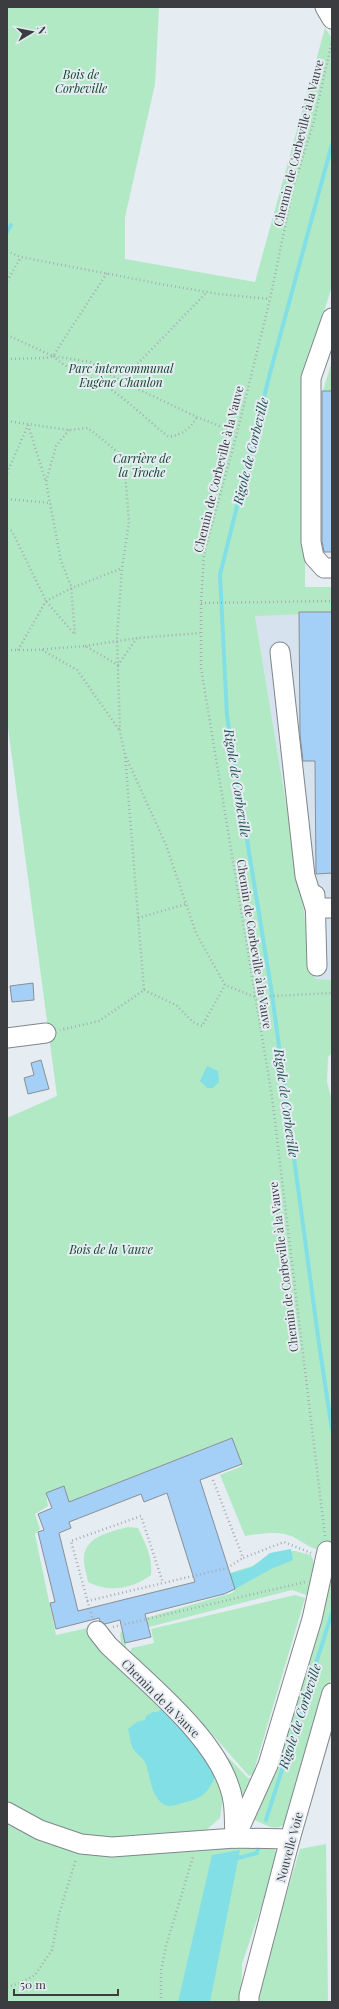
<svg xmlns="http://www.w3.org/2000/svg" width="339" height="2009" viewBox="0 0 339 2009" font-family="'Playfair Display',serif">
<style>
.built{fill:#d6e2ee}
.green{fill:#b1e9c5}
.water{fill:#82dfe5}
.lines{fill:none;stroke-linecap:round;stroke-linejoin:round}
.stream{stroke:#82dfe5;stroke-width:4}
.building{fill:#a4cff6;stroke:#898f95;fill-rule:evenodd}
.minor-casing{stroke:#80868c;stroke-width:21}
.path{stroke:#a8adb2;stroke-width:2.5;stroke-dasharray:1 3;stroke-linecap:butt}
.minor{stroke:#fff;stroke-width:19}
.path-bridge{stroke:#a8adb2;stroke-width:2.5;stroke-dasharray:1 3;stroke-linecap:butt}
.labels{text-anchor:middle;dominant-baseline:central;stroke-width:4;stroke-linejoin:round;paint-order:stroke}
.park-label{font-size:12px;font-style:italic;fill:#11452b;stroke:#e5ecf2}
.street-label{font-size:12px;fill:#3b3d40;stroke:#e5ecf2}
.water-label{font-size:13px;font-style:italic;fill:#244f52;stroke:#e5ecf2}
</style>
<rect width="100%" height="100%" fill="#e5ecf2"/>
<path class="built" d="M332 613V980L315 979 255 615Z"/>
<g class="green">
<path d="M7 7H159L155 84 125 217V259L255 282 325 28 332 38V286L306 369 305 587H332V613L255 616 315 979 332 980V1053L328 1057 327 1082 332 1101V1548L323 1541V1546L316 1549C306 1546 298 1538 288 1535 276 1531 257 1534 245 1536L220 1475 242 1466 231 1438 69 1502 46 1493 48 1506 35 1514 40 1529 35 1534 56 1635 92 1627 156 1701 224 1791 220 1818 204 1832 92 1840 52 1829 7 1805V1118L57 1096 7 720Z"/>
<path d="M332 361V391H323Z"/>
<path d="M128 1527 138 1528C145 1542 153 1559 151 1575 132 1589 109 1593 88 1582 87 1575 83 1564 84 1557 86 1536 110 1532 128 1527Z"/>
<path d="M281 1551H295L311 1555 318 1573 258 1779 240 1799 122 1650 120 1634 122 1631 128 1654 248 1778H255L309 1596 292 1590 149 1627 148 1624 123 1630 122 1625 232 1593 235 1590 230 1573 252 1566Z"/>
<path d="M332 1564V1675L291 1819C276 1834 269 1826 252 1819Z"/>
<path d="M295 1595 305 1598 253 1774 249 1776 196 1716 129 1654 132 1648 154 1643 151 1629Z"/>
<path d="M7 1819 50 1845 270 1846 276 1851 277 1860 242 1964 241 2002H7Z"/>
<path d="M326 1844 328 2002H259V1986L300 1849Z"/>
</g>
<g class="water">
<path d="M207 1066 218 1071 219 1082 213 1088H207L200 1081Z"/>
<path d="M291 1549 293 1560 271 1569 235 1589 229 1574 252 1567 270 1553Z"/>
<path d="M163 1707 191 1736 215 1777C209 1791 202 1799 186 1802 181 1803 170 1808 165 1805 151 1798 150 1776 146 1764 144 1758 137 1755 134 1750 130 1745 130 1735 128 1729L137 1722 145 1720 146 1716 153 1712H158Z"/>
<path d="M240 1850 210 2002H178L212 1855Z"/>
</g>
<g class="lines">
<g class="stream">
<path d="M332 144 270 373 220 575 227 716 272 994 319 1344 332 1430"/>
<path d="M7 232 11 225"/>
<path d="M266 1820 332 1613"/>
<path d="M238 1858 257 1853 259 1844"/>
</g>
</g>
<g class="building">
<path d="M322 391H332V552H324L322 541Z"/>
<path d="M299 612H332V873L316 874 315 761H303L300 735Z"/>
<path d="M33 983 34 1000 12 1002 10 986Z"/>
<path d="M41 1060 49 1089 28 1094 24 1078 34 1075 31 1063Z"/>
<path d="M232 1438 242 1464 200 1480 235 1589 224 1594 145 1614 151 1637 125 1643 120 1620 105 1624 100 1621 99 1618 56 1629 50 1603 55 1602 38 1532 44 1530 38 1514 52 1508 46 1493 64 1486 69 1502ZM167 1493 195 1582 78 1611 59 1533 71 1528 69 1522 141 1494 144 1502Z"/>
</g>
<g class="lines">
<g class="minor-casing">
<g id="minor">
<path d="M325 7 332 19"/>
<path d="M332 318 311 378V542L314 557 324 568H332"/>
<path d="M280 652 305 876 315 908H332"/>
<path d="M315 895 317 966"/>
<path d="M7 1038 46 1033"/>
<path d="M97 1631 108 1645C148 1684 224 1743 233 1801 235 1812 234 1823 235 1834"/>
<path d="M7 1812 40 1830 81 1844 112 1847 235 1838 290 1839"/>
<path d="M235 1838 268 1765 312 1619 327 1551"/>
<path d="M249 2002V1996L290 1839 332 1693"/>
</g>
</g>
<g class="path">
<path d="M7 251 21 257 166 285 219 294 270 299"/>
<path d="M7 281 21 257"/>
<path d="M7 335 53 356 90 362 121 381 197 417 237 433"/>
<path d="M53 356C68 371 89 375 107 387 129 401 148 421 169 437 183 434 190 429 197 417"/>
<path d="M7 359 46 358 53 356 107 273"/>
<path d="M121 381 207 292"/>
<path d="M7 421 69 430 88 428 119 453 125 472 129 522 122 568 117 638 120 732 125 755 144 990 99 1021 60 1030"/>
<path d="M28 425 46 482"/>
<path d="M69 430 56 446 46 482 61 561 71 586 75 635"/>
<path d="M7 473 28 425"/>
<path d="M7 499 51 503"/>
<path d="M7 529 12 531 46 601 75 635"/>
<path d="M201 603 332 601"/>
<path d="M7 650H34L85 646 118 665 137 638 200 633"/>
<path d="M18 650 46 601 72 588 122 568"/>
<path d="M42 650 77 670 120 731"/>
<path d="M126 757 166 845 196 933 225 985 255 997 332 993"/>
<path d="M138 918 186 904"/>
<path d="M144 990 176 1005 193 1022 202 1026 225 985"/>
<path d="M213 1480 243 1558 284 1542 311 1553"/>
<path d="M325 1536 272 1097 201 668V603L204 554 237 433 270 299 293 188 313 125 332 41"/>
<path d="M87 1601 227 1568 243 1558"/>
<path d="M92 1617 71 1541 141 1516 163 1583"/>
<path d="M113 1627 305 1582"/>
<path d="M7 1987 20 1983 35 1975 52 1950 59 1914 76 1859"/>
<path d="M161 2002V1971L166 1946 193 1857"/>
</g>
<use href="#minor" class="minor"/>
<path class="path-bridge" d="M85 646 137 638"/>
</g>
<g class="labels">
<g class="park-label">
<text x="81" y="74">Bois de<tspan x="81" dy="14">Corbeville</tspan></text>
<text x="121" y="368">Parc intercommunal<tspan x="121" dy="14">Eugène Chanlon</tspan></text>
<text x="142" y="458">Carrière de<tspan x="142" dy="14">la Troche</tspan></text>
<text x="111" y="1249">Bois de la Vauve</text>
</g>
<g class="street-label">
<text transform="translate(298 143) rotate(-76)">Chemin de Corbeville à la Vauve</text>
<text transform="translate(218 469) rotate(-76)">Chemin de Corbeville à la Vauve</text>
<text transform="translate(255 944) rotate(81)">Chemin de Corbeville à la Vauve</text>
<text transform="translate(283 1267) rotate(-97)">Chemin de Corbeville à la Vauve</text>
<text transform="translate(161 1698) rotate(45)">Chemin de la Vauve</text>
<text transform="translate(289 1847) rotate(-75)">Nouvelle Voie</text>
</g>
<g class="water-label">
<text transform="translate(250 451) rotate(-76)">Rigole de Corbeville</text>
<text transform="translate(238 783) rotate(81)">Rigole de Corbeville</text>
<text transform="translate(287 1103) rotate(82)">Rigole de Corbeville</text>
<text transform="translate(299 1716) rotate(-72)">Rigole de Corbeville</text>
</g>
</g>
<rect width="339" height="2009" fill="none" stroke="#3b3d40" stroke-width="16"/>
<g transform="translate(32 32) rotate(80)" stroke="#e5ecf2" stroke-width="3" paint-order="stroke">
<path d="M0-3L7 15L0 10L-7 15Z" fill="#3b3d40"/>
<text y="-6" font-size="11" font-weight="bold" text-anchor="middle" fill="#3b3d40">N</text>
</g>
<path d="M14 1989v6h104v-6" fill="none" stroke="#3b3d40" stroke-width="2"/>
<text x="20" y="1989" font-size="12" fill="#3b3d40" stroke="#e5ecf2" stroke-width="3" paint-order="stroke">50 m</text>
</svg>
